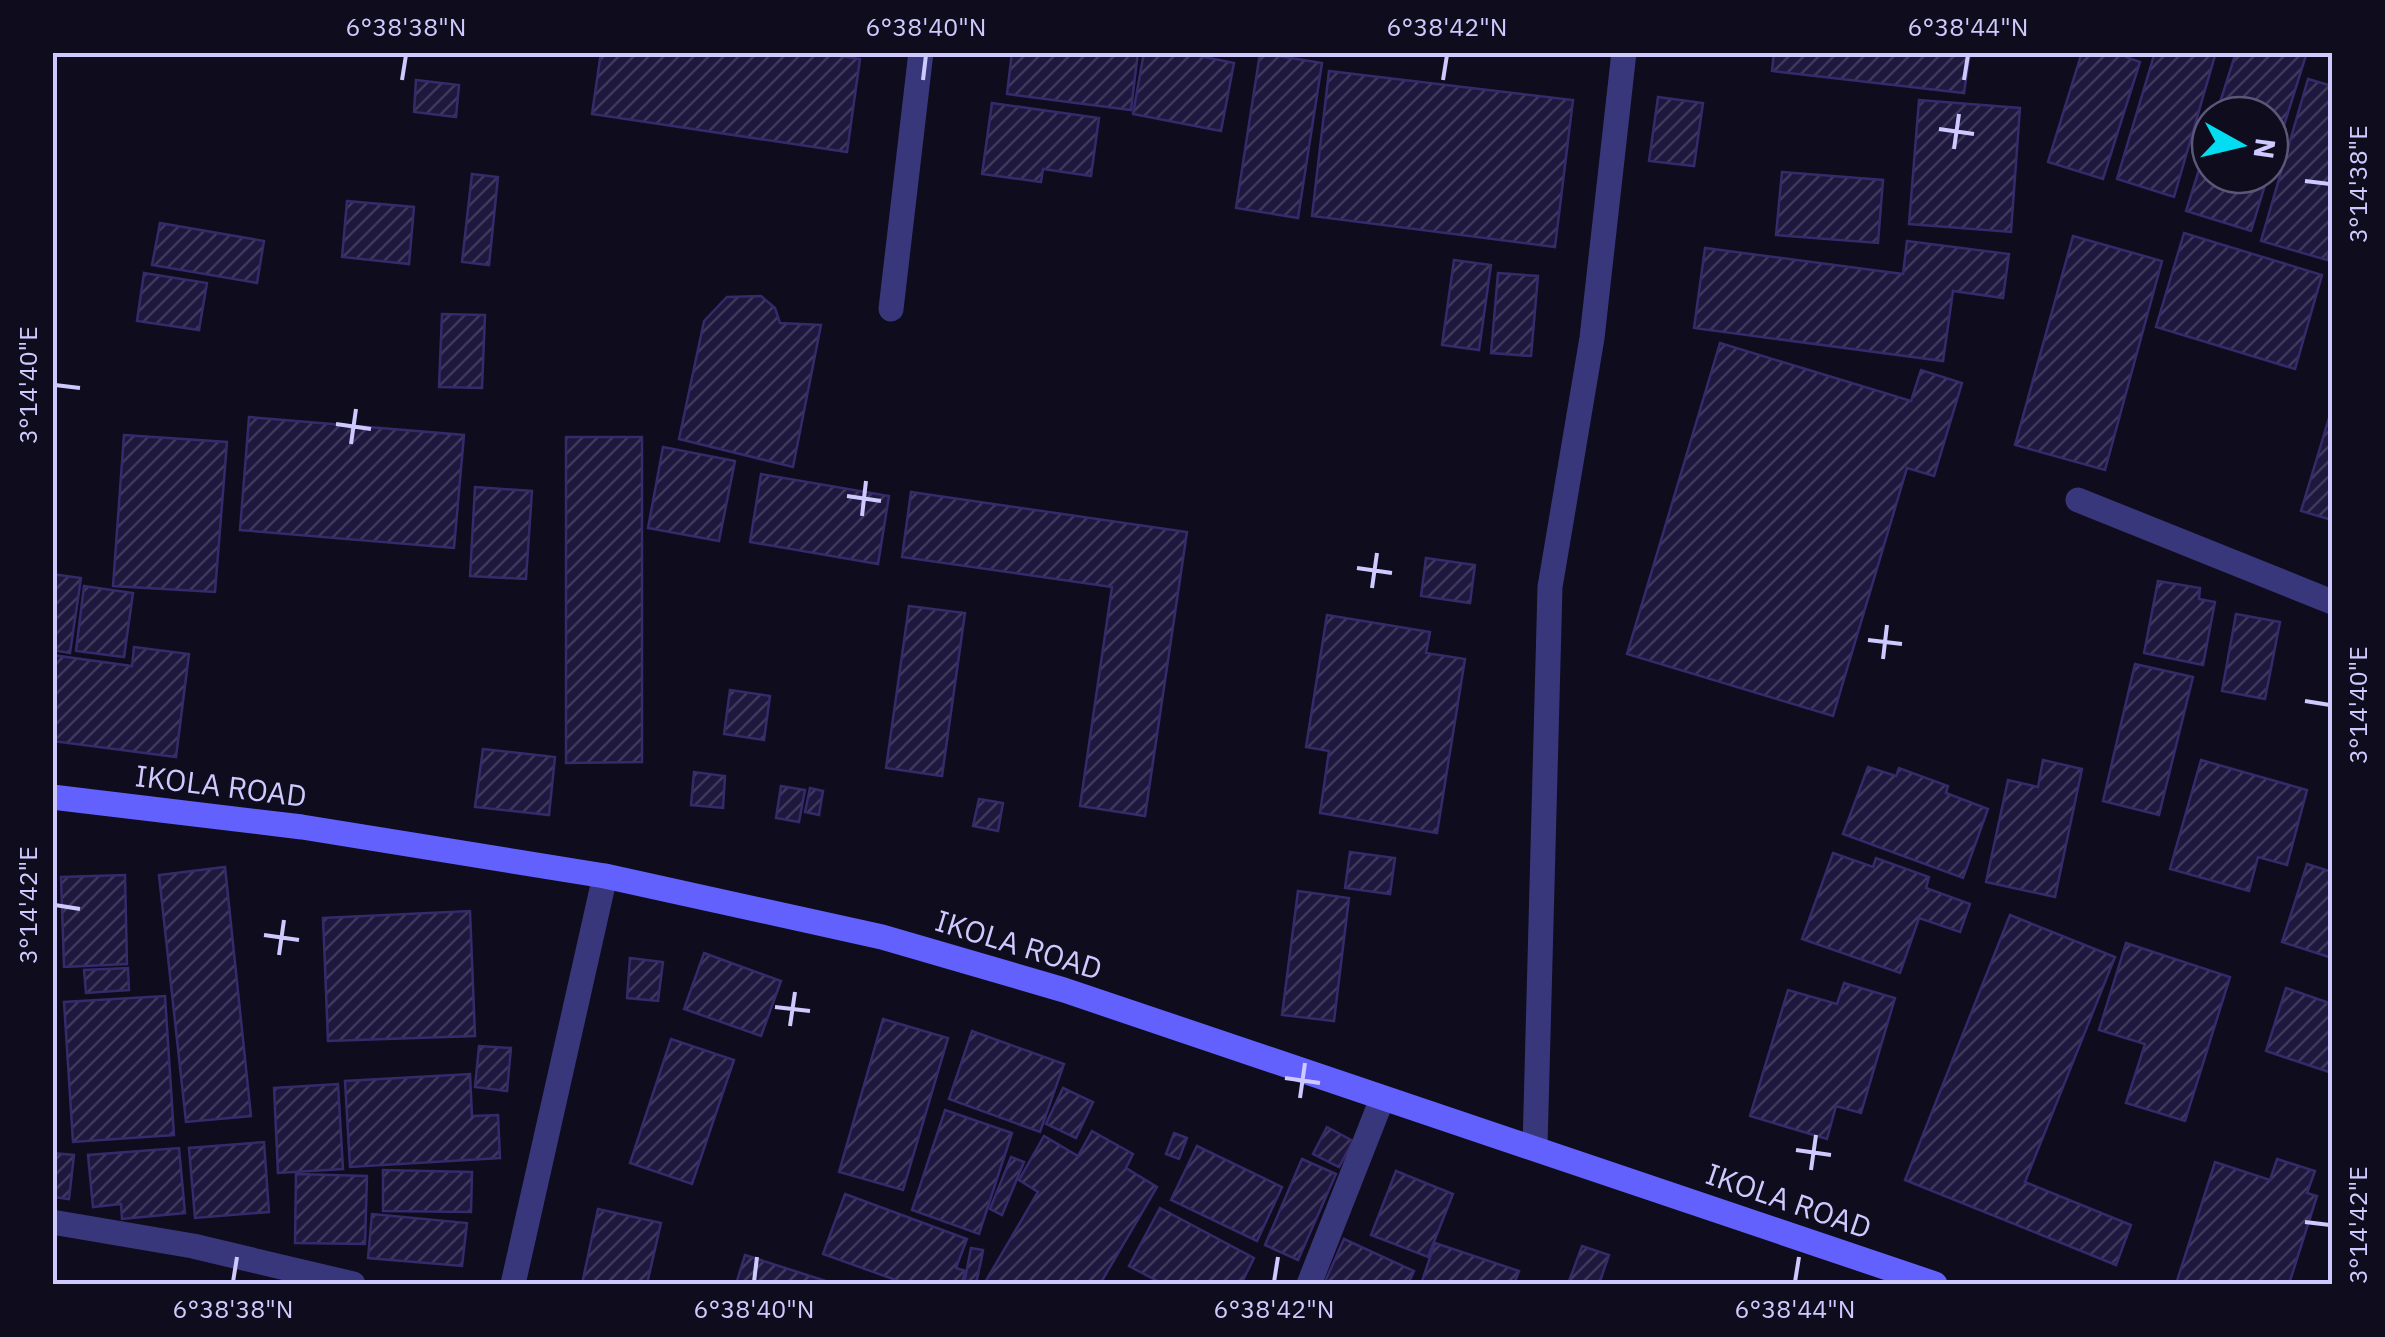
<svg xmlns="http://www.w3.org/2000/svg" width="2385" height="1337" viewBox="0 0 2385 1337" font-family="'IBM Plex Sans',sans-serif">
<style>
.building{fill:url(#building-hatch);stroke:#362a6a;stroke-width:2.5}
.lines{fill:none;stroke-linecap:round;stroke-linejoin:round}
.street{stroke:#39377c;stroke-width:25}
.secondary{stroke:#6261fd;stroke-width:25}
.ticks{fill:none;stroke:#cec9fe;stroke-width:4}
.labels{text-anchor:middle;dominant-baseline:central;stroke-width:9;stroke-linejoin:round;paint-order:stroke}
.street-label{font-size:30px;fill:#cec9fe;stroke:#0e0c1d}
.neatline{fill:none;stroke:#cec9fe;stroke-width:4}
.ticks-label{font-size:25px;text-anchor:middle;fill:#cec9fe}
</style>
<defs>
<pattern id="building-hatch" width="6" height="6" patternUnits="userSpaceOnUse" patternTransform="scale(2.5)"><rect width="6" height="6" fill="#1f183e"/><path d="M-1 1l2-2M0 6l6-6M5 7l2-2" fill="none" stroke="#3e385b"/></pattern>
</defs>
<rect width="100%" height="100%" fill="#0e0c1d"/>
<g class="building">
<path d="M601 52H816L860 59 847 152 592 114Z"/>
<path d="M1012 52H1138L1131 110 1007 94Z"/>
<path d="M1144 52H1180L1234 63 1221 131 1133 114Z"/>
<path d="M1774 52H1970L1964 93 1772 71Z"/>
<path d="M2082 52H2127L2126 57 2140 62 2103 179 2048 162Z"/>
<path d="M2155 52H2216L2174 197 2117 179Z"/>
<path d="M2236 52H2307L2270 170V115H2216Z"/>
<path d="M1260 53 1322 63 1298 218 1236 208Z"/>
<path d="M1329 71 1573 100 1555 247 1312 216Z"/>
<path d="M2308 79 2332 86V241L2327 260 2261 241Z"/>
<path d="M416 80 459 85 456 117 414 112Z"/>
<path d="M1658 97 1703 103 1694 166 1649 161Z"/>
<path d="M1919 100 2020 108 2011 232 1909 224Z"/>
<path d="M992 103 1099 118 1091 176 1043 169 1041 182 982 174Z"/>
<path d="M2210 135V175H2268L2251 231 2186 211Z"/>
<path d="M1782 172 1883 180 1878 243 1776 235Z"/>
<path d="M472 174 498 177 489 265 462 262Z"/>
<path d="M347 201 414 207 409 264 342 257Z"/>
<path d="M160 223 264 241 257 283 152 265Z"/>
<path d="M2184 233 2322 275 2295 369 2156 327Z"/>
<path d="M2073 236 2162 261 2105 470 2015 445Z"/>
<path d="M1907 241 2009 254 2003 298 1953 291 1943 361 1694 328 1705 248 1903 274Z"/>
<path d="M1454 260 1491 265 1479 350 1442 345Z"/>
<path d="M144 273 207 283 199 330 137 321Z"/>
<path d="M1498 273 1538 276 1531 356 1491 353Z"/>
<path d="M761 296 775 308 780 323 821 325 793 467 679 439 704 321 727 297Z"/>
<path d="M442 314 485 315 482 388 439 387Z"/>
<path d="M1720 343 1911 401 1921 370 1962 383 1934 476 1907 468 1833 716 1627 654Z"/>
<path d="M2332 408V520L2301 511Z"/>
<path d="M249 417 464 435 454 548 240 530Z"/>
<path d="M124 435 227 442 215 592 113 586Z"/>
<path d="M566 437H642V762L566 763Z"/>
<path d="M663 447 735 461 719 541 648 528Z"/>
<path d="M761 474 889 496 878 564 750 542Z"/>
<path d="M475 487 532 491 526 579 470 576Z"/>
<path d="M911 492 1187 532 1145 816 1080 806 1112 587 902 557Z"/>
<path d="M1426 558 1475 565 1470 603 1421 596Z"/>
<path d="M52 574 81 578 70 653 52 650Z"/>
<path d="M2158 581 2200 588 2199 599 2215 602 2203 665 2144 653Z"/>
<path d="M84 586 133 593 124 657 76 651Z"/>
<path d="M909 606 965 613 942 776 886 768Z"/>
<path d="M2236 614 2280 622 2265 699 2222 691Z"/>
<path d="M1327 615 1430 632 1426 653 1465 659 1437 833 1320 813 1329 751 1306 747Z"/>
<path d="M134 647 189 654 176 757 52 741V655L132 666Z"/>
<path d="M2135 664 2193 677 2159 815 2103 801Z"/>
<path d="M730 690 770 696 764 740 724 734Z"/>
<path d="M483 749 555 757 549 815 475 807Z"/>
<path d="M2043 760 2082 769 2055 897 1986 882 2008 780 2038 787Z"/>
<path d="M2201 760 2307 790 2287 865 2258 857 2249 891 2170 869Z"/>
<path d="M1868 767 1896 776 1899 768 1948 786 1946 793 1988 809 1963 878 1843 834Z"/>
<path d="M694 772 725 776 723 808 691 805Z"/>
<path d="M781 786 805 790 799 822 776 818Z"/>
<path d="M810 788 823 791 819 815 805 812Z"/>
<path d="M979 799 1003 803 998 831 973 826Z"/>
<path d="M1350 852 1395 858 1390 894 1345 888Z"/>
<path d="M1833 853 1873 867 1876 858 1929 877 1926 888 1970 904 1960 932 1919 918 1900 973 1802 939Z"/>
<path d="M2307 864 2332 872V958L2282 942Z"/>
<path d="M225 867 251 1116 186 1122 159 875Z"/>
<path d="M125 875 127 964 64 967 61 877Z"/>
<path d="M1298 891 1349 898 1334 1021 1282 1015Z"/>
<path d="M470 911 475 1036 328 1041 323 918Z"/>
<path d="M2010 915 2115 957 2025 1182 2131 1225 2116 1265 1905 1180Z"/>
<path d="M2126 943 2230 977 2185 1121 2126 1103 2145 1044 2099 1030Z"/>
<path d="M704 953 781 981 761 1036 684 1009Z"/>
<path d="M630 958 663 962 658 1001 627 998Z"/>
<path d="M128 968 129 990 86 993 84 970Z"/>
<path d="M1844 983 1895 998 1861 1113 1836 1106 1827 1139 1750 1116 1788 990 1837 1004Z"/>
<path d="M2286 988 2332 1004V1073L2266 1051Z"/>
<path d="M165 996 174 1135 73 1142 64 1002Z"/>
<path d="M883 1019 948 1038 903 1190 839 1172Z"/>
<path d="M972 1031 1064 1064 1040 1132 949 1099Z"/>
<path d="M671 1039 734 1060 692 1184 630 1163Z"/>
<path d="M479 1046 511 1048 507 1091 475 1087Z"/>
<path d="M470 1074 472 1116 498 1115 500 1158 350 1167 345 1081Z"/>
<path d="M338 1084 343 1169 278 1173 274 1088Z"/>
<path d="M1063 1088 1093 1102 1076 1138 1046 1124Z"/>
<path d="M945 1110 1012 1133 979 1234 912 1210Z"/>
<path d="M1327 1127 1353 1141 1339 1167 1313 1154Z"/>
<path d="M1092 1131 1133 1154 1126 1168 1157 1187 1100 1284H984L1038 1192 1019 1180 1044 1136 1078 1156Z"/>
<path d="M1174 1133 1187 1138 1179 1159 1166 1154Z"/>
<path d="M264 1142 269 1212 195 1218 189 1148Z"/>
<path d="M1197 1146 1282 1187 1257 1241 1171 1200Z"/>
<path d="M179 1148 185 1213 122 1219 121 1204 93 1207 88 1155Z"/>
<path d="M52 1153 74 1155 69 1199 52 1197Z"/>
<path d="M1011 1157 1024 1162 1002 1215 990 1209Z"/>
<path d="M1302 1159 1336 1174 1298 1260 1265 1245Z"/>
<path d="M2277 1159 2315 1171 2307 1193 2317 1196 2289 1284H2176L2215 1162 2270 1180Z"/>
<path d="M383 1170 472 1172 471 1212 383 1211Z"/>
<path d="M1396 1171 1453 1194 1428 1257 1371 1235Z"/>
<path d="M296 1174 367 1176 365 1244 295 1243Z"/>
<path d="M845 1194 967 1239 956 1268 966 1271 961 1284H907L823 1254Z"/>
<path d="M1160 1208 1254 1258 1241 1284H1163L1129 1266Z"/>
<path d="M598 1209 661 1223 647 1284H582Z"/>
<path d="M372 1214 467 1223 462 1266 368 1258Z"/>
<path d="M1344 1239 1414 1271 1408 1284H1324Z"/>
<path d="M1435 1243 1519 1271 1514 1284H1421Z"/>
<path d="M1582 1246 1609 1255 1599 1284H1568Z"/>
<path d="M971 1248 983 1250 982 1256 976 1284H964Z"/>
<path d="M745 1255 835 1284H736Z"/>
</g>
<g class="lines">
<g class="street">
<path d="M891 309 921 52"/>
<path d="M2078 500 2332 602"/>
<path d="M1535 1147 1550 587 1592 338 1624 52"/>
<path d="M52 1222 193 1246 353 1284"/>
<path d="M513 1284 605 876"/>
<path d="M1309 1284 1382 1099"/>
</g>
<path class="secondary" d="M52 797 302 827 605 876 882 937 1064 990 1935 1284"/>
</g>
<path class="ticks" d="M402 80 406 55M923 80 926 55M1443 80 1447 55M1964 80 1968 55M1939 129 1974 134M1954 149 1959 114M2305 181 2330 184M55 385 80 388M336 424 371 429M351 444 356 409M847 496 881 501M862 516 866 481M1357 568 1392 573M1372 588 1377 553M1868 640 1902 644M1883 659 1887 625M2305 701 2330 705M55 905 80 909M264 935 299 940M279 955 284 920M775 1007 810 1011M790 1026 795 992M1285 1078 1320 1083M1300 1098 1305 1063M1796 1150 1831 1155M1811 1170 1816 1135M2305 1222 2330 1225M233 1282 237 1257M754 1282 757 1257M1274 1282 1278 1257M1795 1282 1799 1257"/>
<g class="labels">
<g class="street-label">
<text transform="translate(221 785) rotate(7)">IKOLA ROAD</text>
<text transform="translate(1019 944) rotate(17)">IKOLA ROAD</text>
<text transform="translate(1789 1200) rotate(19)">IKOLA ROAD</text>
</g>
</g>
<rect width="2385" height="1337" fill="none" stroke="#0e0c1d" stroke-width="110"/>
<g transform="translate(2240 145) rotate(98)"><circle r="48" fill="#0e0c1d" stroke="#5b5877" stroke-width="2.5"/>
<path d="M0-8L18 38L0 25L-18 38Z" fill="#02ddf1"/>
<text y="-15" font-size="28" font-weight="bold" text-anchor="middle" fill="#cec9fe">N</text>
</g>
<rect x="55" y="55" width="2275" height="1227" class="neatline"/>
<g class="ticks-label">
<text x="406" y="36">6°38'38"N</text>
<text x="926" y="36">6°38'40"N</text>
<text x="1447" y="36">6°38'42"N</text>
<text x="1968" y="36">6°38'44"N</text>
<text transform="translate(2358 184) rotate(-90)" y="9">3°14'38"E</text>
<text transform="translate(28 385) rotate(-90)" y="9">3°14'40"E</text>
<text transform="translate(2358 705) rotate(-90)" y="9">3°14'40"E</text>
<text transform="translate(28 905) rotate(-90)" y="9">3°14'42"E</text>
<text transform="translate(2358 1225) rotate(-90)" y="9">3°14'42"E</text>
<text x="233" y="1318">6°38'38"N</text>
<text x="754" y="1318">6°38'40"N</text>
<text x="1274" y="1318">6°38'42"N</text>
<text x="1795" y="1318">6°38'44"N</text>
</g>
</svg>
